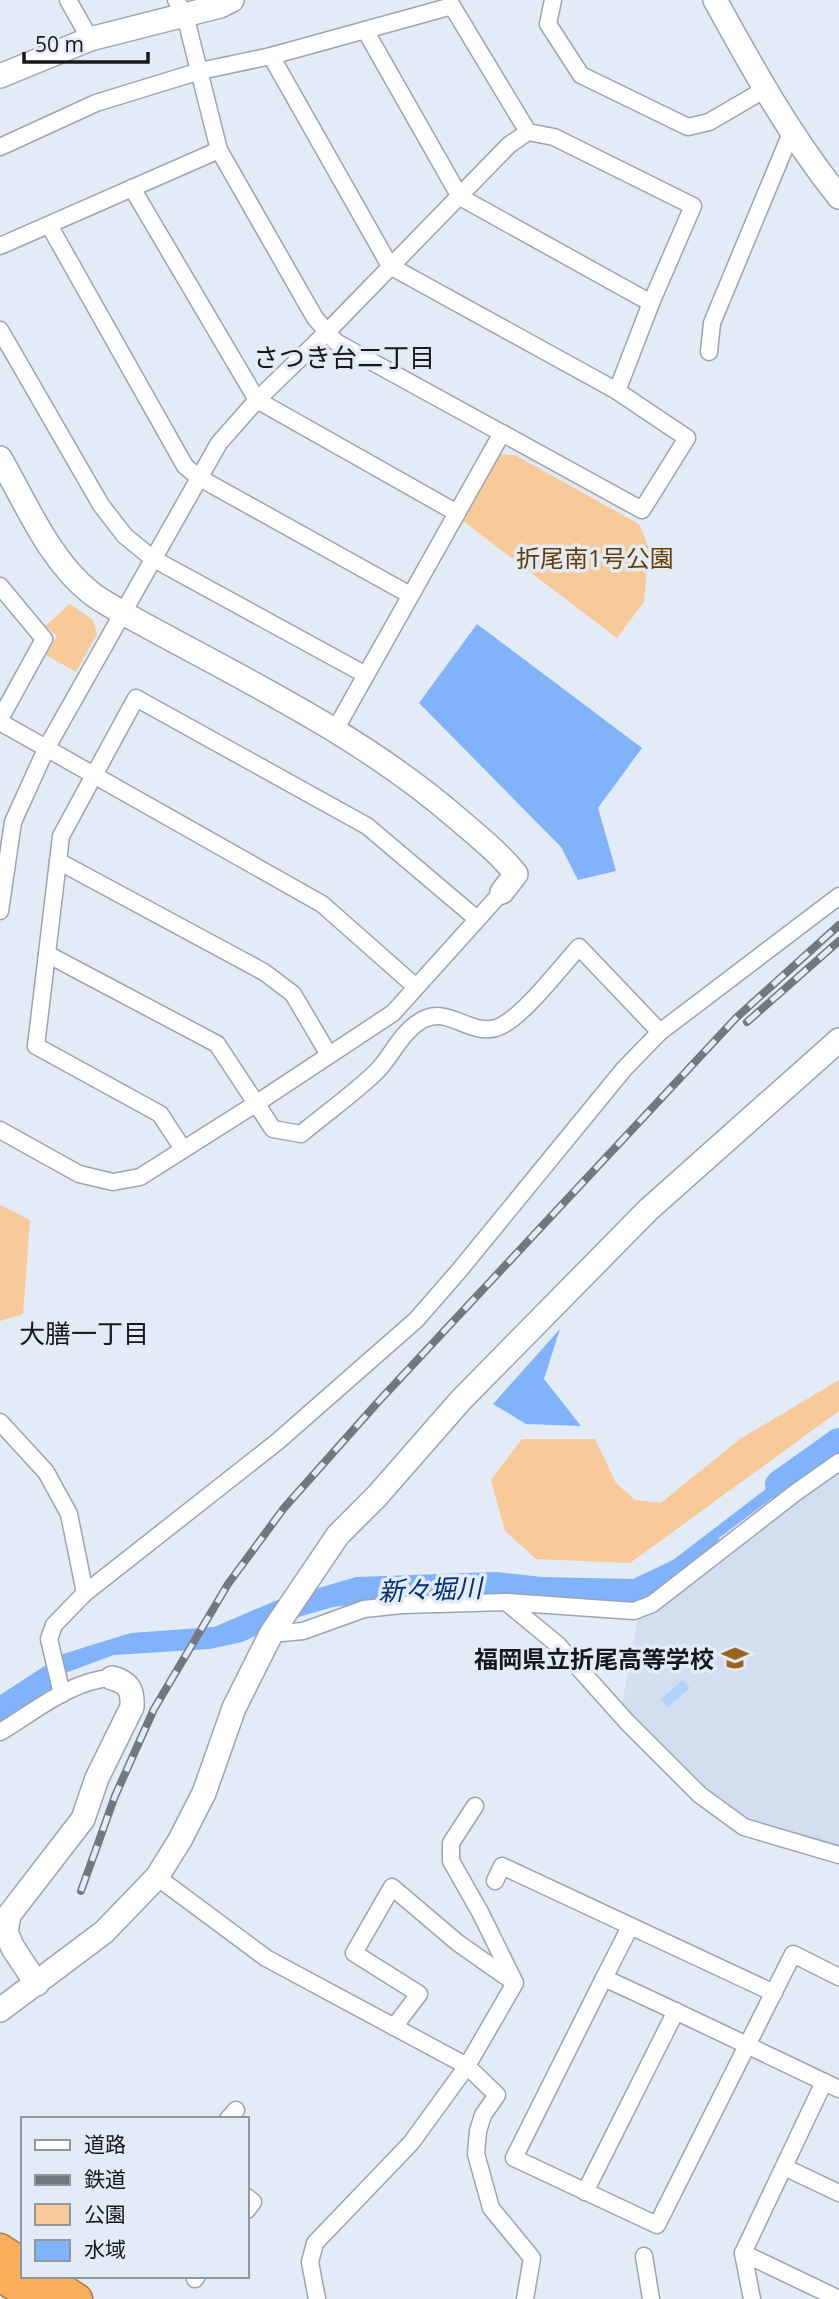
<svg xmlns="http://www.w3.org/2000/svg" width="839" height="2299" viewBox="0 0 839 2299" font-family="'Open Sans','Noto Sans JP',sans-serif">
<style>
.built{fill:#d3dff1}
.green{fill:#f8c999}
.water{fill:#80b3fa}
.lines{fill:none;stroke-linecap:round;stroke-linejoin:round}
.river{stroke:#80b3fa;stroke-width:30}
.building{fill:#b2d2fd}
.street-casing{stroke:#9da4af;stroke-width:19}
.secondary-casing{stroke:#9da4af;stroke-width:26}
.highway-casing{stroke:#a97a45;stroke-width:33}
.street{stroke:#fff;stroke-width:16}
.secondary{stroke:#fff;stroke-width:23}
.highway{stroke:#f8ae5b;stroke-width:30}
.rail-casing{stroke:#72787f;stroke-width:8}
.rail{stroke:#e3ebf6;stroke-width:5;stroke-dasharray:16;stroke-linecap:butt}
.labels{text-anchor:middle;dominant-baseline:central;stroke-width:7;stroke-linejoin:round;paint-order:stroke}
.park-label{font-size:24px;fill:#663c01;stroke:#e3ebf6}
.poi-label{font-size:24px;font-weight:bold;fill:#15181c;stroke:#e3ebf6;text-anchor:end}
.neighbourhood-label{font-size:26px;fill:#15181c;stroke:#e3ebf6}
.water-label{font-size:26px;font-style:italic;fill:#00316d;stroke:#e3ebf6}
</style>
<rect width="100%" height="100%" fill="#e3ebf6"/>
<path class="built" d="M839 1470V1846L748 1818 707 1788 622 1704 639 1613Z"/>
<g class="green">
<path d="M500 454 515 455 639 524 649 548 644 602 617 638 463 521Z"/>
<path d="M70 604 93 620 97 634 76 672 46 655 57 636 45 626Z"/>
<path d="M0 1205 30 1220 23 1314 0 1321Z"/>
<path d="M839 1380V1411L630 1563 536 1559 505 1531 491 1480 522 1439H595L616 1483 635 1500 661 1503 740 1439Z"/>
</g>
<g class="water">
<path d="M477 624 642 748 598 808 616 871 578 880 561 847 419 703Z"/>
<path d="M560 1329 544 1379 581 1426 526 1424 493 1404Z"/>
<path d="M809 1456 815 1466 719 1538V1545L644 1600 625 1603 398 1600 333 1607 295 1618 242 1642 210 1649 114 1655 65 1673 52 1692 0 1722V1695L63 1654 111 1639 131 1633 214 1627 275 1601 356 1577 496 1572 542 1577 633 1579 673 1560Z"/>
</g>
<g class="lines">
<path class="river" d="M780 1485 839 1443"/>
</g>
<path class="building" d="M683 1680 690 1688 668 1707 661 1699Z"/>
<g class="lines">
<g class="street-casing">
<g id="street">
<path d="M68 0 90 39"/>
<path d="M176 0 185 15 219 150 315 318 336 342 642 510 687 438 617 391 390 266 271 56"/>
<path d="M553 0 548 24 581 75 688 127 709 122 764 90"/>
<path d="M365 30 460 197 651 303"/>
<path d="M0 147 96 103 200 71 271 56 452 6 528 132"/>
<path d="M132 188 257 400 457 513"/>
<path d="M49 225 185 466 198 477 410 595"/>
<path d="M0 246 219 150"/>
<path d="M0 330 101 505 125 536 152 558 366 675"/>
<path d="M709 352 712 323 791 133"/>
<path d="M0 586 44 639 0 719"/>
<path d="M0 722 322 904 416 987"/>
<path d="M335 730 502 433"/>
<path d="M58 861 264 972 293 994 329 1055"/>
<path d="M0 911 13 822 47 747 219 443 257 400 327 332 509 145 528 132 554 137 693 206 651 303 617 391"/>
<path d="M47 954 217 1044 273 1129 301 1134C325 1114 352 1095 375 1073 390 1059 399 1036 416 1024 446 1001 466 1036 496 1028 520 1021 561 967 579 947L660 1032"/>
<path d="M0 1130 79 1174 113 1182 140 1177 257 1103 393 1013 502 892"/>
<path d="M183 1149 160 1114 36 1046 61 836 136 698 367 826 477 919"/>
<path d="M0 1422 46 1472 69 1514 85 1593"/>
<path d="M506 1602 558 1645 627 1722 700 1795 744 1827 839 1855"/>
<path d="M271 1634 303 1631 364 1609 402 1605 506 1602 634 1611 652 1604 795 1493 839 1462"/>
<path d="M62 1694 49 1639 54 1625 85 1593 277 1442 416 1320 458 1272 624 1069 660 1032 839 896"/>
<path d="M0 1732C34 1712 71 1680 112 1678"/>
<path d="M475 1806 451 1843V1861L480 1912 514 1981"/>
<path d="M157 1877 266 1958 467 2066 497 2095 483 2115 478 2131 476 2154 491 2208 532 2258 525 2299"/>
<path d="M495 1881 502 1866 774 1993"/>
<path d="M839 1977 793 1954 657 2225 514 2158 604 1978C683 2014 761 2052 839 2089"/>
<path d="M604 1978 630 1927"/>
<path d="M228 2119 236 2110"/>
<path d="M784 2167 839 2193"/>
<path d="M585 2192 676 2011"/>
<path d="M247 2197 253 2202 247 2210"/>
<path d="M743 2253 839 2299"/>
<path d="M644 2256 651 2299"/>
<path d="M195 2279 197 2276"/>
<path d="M317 2299 310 2262 315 2243 411 2143 467 2066 515 1983 458 1943 392 1887 354 1953 419 1994 394 2027"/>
<path d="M752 2299 743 2253 824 2082"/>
</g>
</g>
<g class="secondary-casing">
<g id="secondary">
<path d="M715 0C753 69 790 136 839 197"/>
<path d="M0 76 90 39 220 6 232 0"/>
<path d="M0 458C26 503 49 560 91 593 101 601 113 607 123 613 238 677 359 733 458 819 479 837 499 853 516 874L502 892"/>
<path d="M37 1984 13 1948 6 1932 9 1915 83 1819 97 1778 132 1707C133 1691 129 1682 112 1678"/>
<path d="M0 2010 104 1932 157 1877 180 1840 204 1793 234 1708 271 1634 338 1535 377 1496 461 1400 648 1210 839 1040"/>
</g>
</g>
<g class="highway-casing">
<g id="highway">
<path d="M0 2249 23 2264"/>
<path d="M0 2276 36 2299"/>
<path d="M42 2276 77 2299"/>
</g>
</g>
<use href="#street" class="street"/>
<use href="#secondary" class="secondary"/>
<use href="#highway" class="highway"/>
<g class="rail-casing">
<g id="rail">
<path d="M747 1022 839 941"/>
<path d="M81 1891 115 1796 154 1709 228 1584 284 1508 378 1402 736 1018 839 925"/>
</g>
</g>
<use href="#rail" class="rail"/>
</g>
<defs>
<g id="school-bare" transform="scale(2.1)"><path d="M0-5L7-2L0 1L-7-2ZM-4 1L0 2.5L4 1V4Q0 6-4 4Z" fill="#9a631e" stroke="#e3ebf6" stroke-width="2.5" paint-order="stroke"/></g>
</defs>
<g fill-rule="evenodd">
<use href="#school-bare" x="735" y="1658"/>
</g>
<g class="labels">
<g class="park-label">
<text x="595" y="557">折尾南1号公園</text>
</g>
<g class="poi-label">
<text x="714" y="1658">福岡県立折尾高等学校</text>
</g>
<g class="neighbourhood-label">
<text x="344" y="357">さつき台二丁目</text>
<text x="84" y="1333">大膳一丁目</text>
</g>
<g class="water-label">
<text transform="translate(430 1589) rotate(-2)">新々堀川</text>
</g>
</g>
<rect x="21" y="2117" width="228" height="161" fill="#e3ebf6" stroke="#91979f" stroke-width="2"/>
<rect x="35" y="2140" width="35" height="10" fill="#ffffff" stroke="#91979f" stroke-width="2"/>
<text x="84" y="2152" font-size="21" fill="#15181c">道路</text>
<rect x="35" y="2175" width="35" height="10" fill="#72787f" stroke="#91979f" stroke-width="2"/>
<text x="84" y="2187" font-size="21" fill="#15181c">鉄道</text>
<rect x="35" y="2204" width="35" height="21" fill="#f8c999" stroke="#91979f" stroke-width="2"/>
<text x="84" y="2222" font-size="21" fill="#15181c">公園</text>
<rect x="35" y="2240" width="35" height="21" fill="#80b3fa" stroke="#91979f" stroke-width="2"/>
<text x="84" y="2257" font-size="21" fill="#15181c">水域</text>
<path d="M24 52v10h124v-10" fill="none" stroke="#15181c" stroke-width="3.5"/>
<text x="35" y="52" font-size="21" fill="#15181c" stroke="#e3ebf6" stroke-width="5" paint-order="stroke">50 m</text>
</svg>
